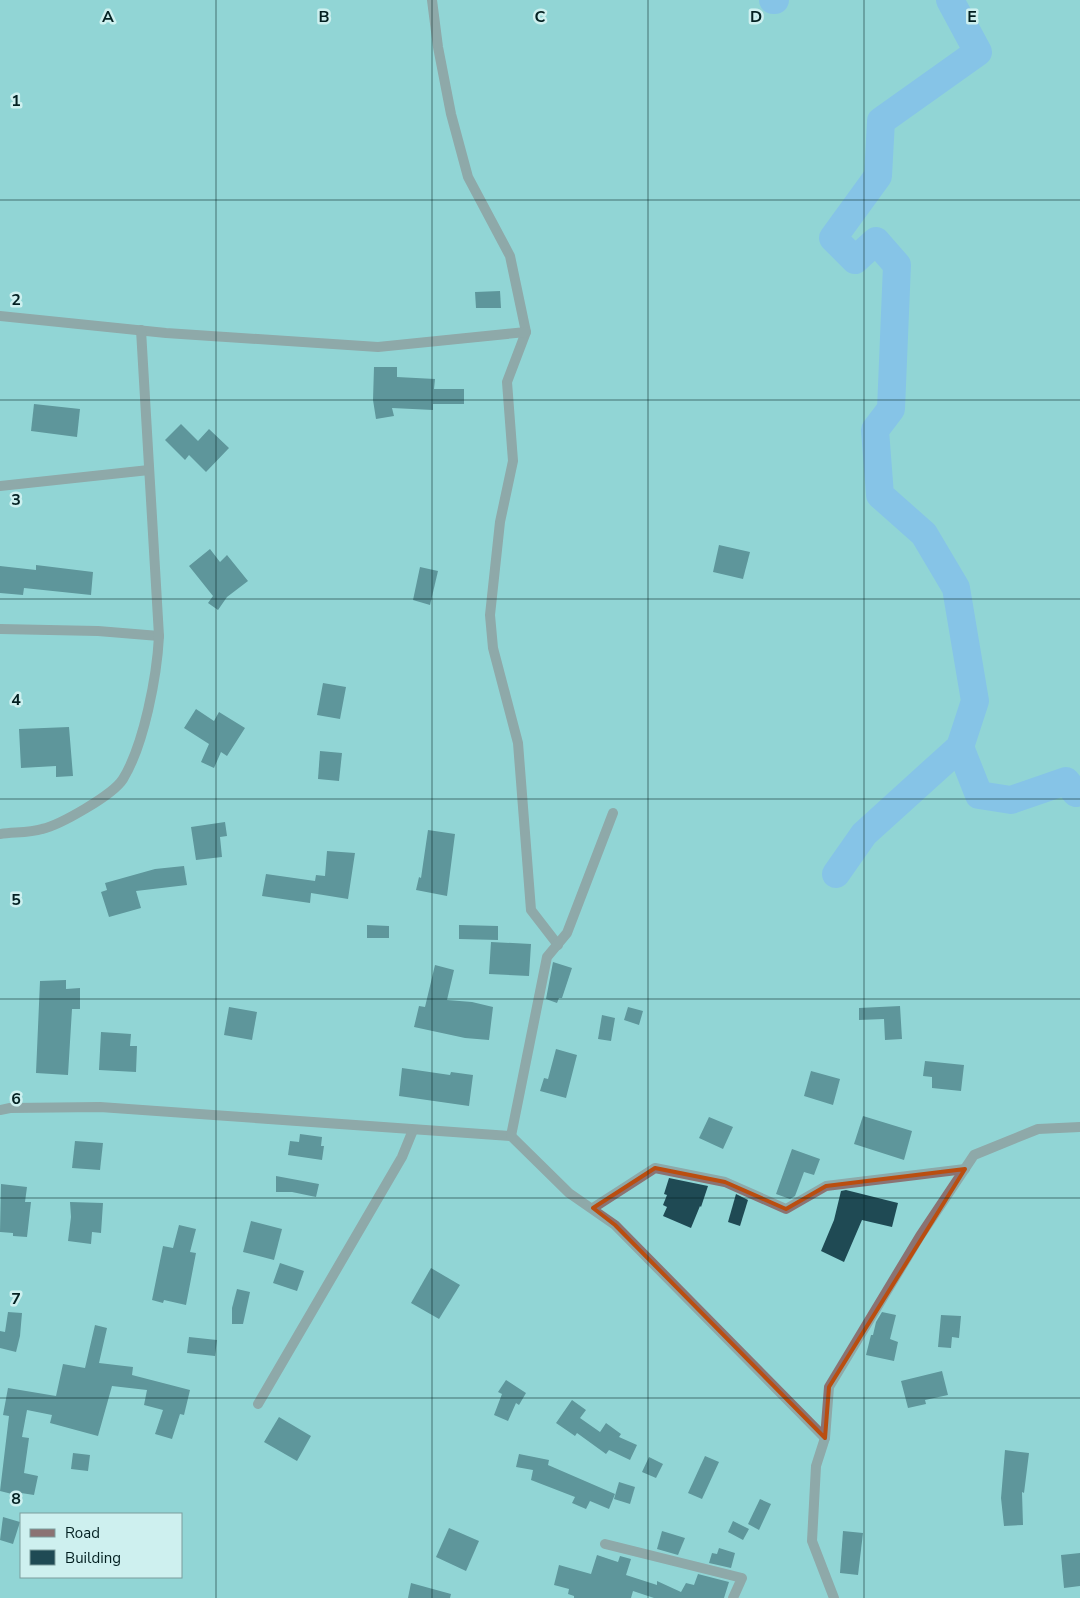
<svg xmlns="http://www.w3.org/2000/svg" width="1080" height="1598" viewBox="0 0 1080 1598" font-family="'Nunito Sans',sans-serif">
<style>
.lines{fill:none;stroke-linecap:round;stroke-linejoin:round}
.river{stroke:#78b0fc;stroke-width:28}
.building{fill:#1f4a54}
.street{stroke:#8b7373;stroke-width:10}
.marked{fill:none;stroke:#ba4e10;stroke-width:4;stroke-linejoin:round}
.grid{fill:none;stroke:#032021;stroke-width:1;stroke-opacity:0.55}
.grid-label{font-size:16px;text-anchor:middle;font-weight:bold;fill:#032021;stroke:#cef0ef;stroke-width:5;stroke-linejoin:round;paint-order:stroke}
</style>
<rect width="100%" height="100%" fill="#91d6d6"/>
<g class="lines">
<g class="river">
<path d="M773 0H775"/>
<path d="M960 747 979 795 1011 800 1066 781 1076 793 1080 791"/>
<path d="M836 874 864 834 960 747 975 701 956 588 924 534 880 495 875 430 891 409 897 265 876 241 855 260 833 238 878 176 881 121 978 52 950 0"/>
</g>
</g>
<g class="building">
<path d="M500 291 501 308H476L475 292Z"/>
<path d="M374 367H397V377L435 379 434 389H464V404H433V410L392 408 394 416 376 419 373 400Z"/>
<path d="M34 404 80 409 77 437 31 431Z"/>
<path d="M181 424 198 441 209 429 229 448 206 472 189 455 185 460 165 440Z"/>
<path d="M719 545 750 552 743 579 713 572Z"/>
<path d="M210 549 220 562 227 555 248 581 227 597 218 610 208 603 213 596 189 566Z"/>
<path d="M36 565 93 572 91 595 24 588 23 595 0 593V566L36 570Z"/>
<path d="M420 567 438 571 430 605 413 600Z"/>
<path d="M323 683 346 687 340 719 317 715Z"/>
<path d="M196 709 214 721 219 712 245 728 227 756 221 752 214 768 201 762 209 744 184 728Z"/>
<path d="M69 727 73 776 56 777V766L21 768 19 729Z"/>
<path d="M320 751 342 753 339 781 318 779Z"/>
<path d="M225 822 227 836 220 837 222 857 196 860 191 827Z"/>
<path d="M428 830 455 834 447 896 416 890 419 877 421 878Z"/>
<path d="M327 851 355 853 348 899 311 893 310 903 262 896 266 874 315 881 316 875 325 876Z"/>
<path d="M184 866 187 885 136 891 141 908 109 917 101 892 107 890 105 883 155 869Z"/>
<path d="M367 925 389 926V938H367Z"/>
<path d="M459 925 498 926V940L459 939Z"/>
<path d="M491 942 531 944 529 976 489 974Z"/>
<path d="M553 962 572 968 562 998H559L557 1003 546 999Z"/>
<path d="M435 965 454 970 447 1000 472 1002 493 1007 489 1040 465 1038 414 1027 419 1006 425 1007Z"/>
<path d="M66 980V989L80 988V1009H72L68 1075 36 1073 40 981Z"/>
<path d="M900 1006 902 1039 885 1040 884 1019 859 1020V1008Z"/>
<path d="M229 1007 257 1012 252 1040 224 1035Z"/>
<path d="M628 1007 643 1011 639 1025 624 1020Z"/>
<path d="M602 1015 615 1018 611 1041 598 1039Z"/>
<path d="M101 1032 131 1034 130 1046H137L136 1072 99 1070Z"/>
<path d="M556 1049 577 1055 566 1098 540 1091 544 1078 548 1079Z"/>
<path d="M925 1061 964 1065 961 1091 932 1088V1077L923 1076Z"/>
<path d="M402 1068 450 1075 451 1072 473 1075 469 1106 399 1096Z"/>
<path d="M811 1071 840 1079 833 1105 804 1096Z"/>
<path d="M863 1116 912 1131 904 1160 854 1144Z"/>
<path d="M709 1117 733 1127 723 1149 699 1138Z"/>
<path d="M300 1134 322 1137 321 1146H324L322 1160 288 1155 290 1141 299 1142Z"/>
<path d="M75 1141 103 1143 100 1170 72 1168Z"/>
<path d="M792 1149 820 1159 814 1175 804 1172 795 1196 790 1199 776 1194Z"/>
<path d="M276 1176 319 1184 316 1197 292 1192H276Z"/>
<path d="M669 1178 708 1186 701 1207 700 1206 691 1228 663 1216 667 1207 663 1205 667 1195 664 1194Z"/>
<path d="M1 1184 27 1187 25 1202H31L27 1237 13 1236V1233L0 1232Z"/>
<path d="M846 1190 898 1203 892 1227 862 1220 844 1262 821 1251 834 1220 841 1191Z"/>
<path d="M736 1194 748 1200 740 1226 728 1222Z"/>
<path d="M70 1202 103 1203 101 1233 92 1232 91 1244 68 1241 71 1217Z"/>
<path d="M251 1221 282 1229 274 1260 243 1252Z"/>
<path d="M179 1225 196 1229 190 1252 196 1253 186 1305 164 1300 163 1303 152 1300 163 1246 173 1248Z"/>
<path d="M280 1263 304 1271 297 1291 273 1283Z"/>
<path d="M431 1268 460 1285 439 1319 411 1303Z"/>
<path d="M237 1289 250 1292 243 1324H232V1308Z"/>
<path d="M8 1312 22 1313 20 1336 16 1352 0 1348V1331L5 1332Z"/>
<path d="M882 1312 896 1315 890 1339 898 1342 894 1361 866 1355 871 1335H873L876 1322Z"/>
<path d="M941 1315 961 1316 959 1338 952 1337 951 1348 938 1347Z"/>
<path d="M95 1325 107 1328 99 1363 133 1367 132 1375 190 1390 184 1415 180 1414 172 1439 155 1434 163 1410 144 1405 147 1390 112 1386 98 1436 50 1423 52 1415 27 1410 22 1437 29 1438 24 1473 38 1476 34 1495 21 1493 20 1496 0 1491 9 1416 3 1415 8 1388 56 1396 63 1364 85 1368Z"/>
<path d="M189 1337 217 1340 215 1356 187 1353Z"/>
<path d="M942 1371 948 1395 925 1400 926 1404 908 1408 901 1381Z"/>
<path d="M506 1380 526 1393 519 1405 516 1403 508 1421 494 1415 502 1394 498 1392Z"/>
<path d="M572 1400 586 1410 580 1418 600 1432 606 1423 621 1434 619 1437 637 1445 630 1460 609 1450 606 1454 577 1433 575 1436 556 1423Z"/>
<path d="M279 1417 311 1436 297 1461 264 1442Z"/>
<path d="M1005 1450 1029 1453 1024 1493 1022 1492 1023 1525 1004 1526 1001 1498Z"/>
<path d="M73 1453 90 1455 88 1471 71 1469Z"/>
<path d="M519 1454 549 1460 548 1465 615 1494 609 1509 590 1501 586 1509 572 1503 575 1497 531 1480 533 1470 516 1467Z"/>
<path d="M705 1456 719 1462 702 1499 688 1493Z"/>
<path d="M649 1457 663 1464 656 1478 642 1472Z"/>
<path d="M619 1482 635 1487 630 1504 614 1499Z"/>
<path d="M760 1499 771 1504 759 1530 748 1524Z"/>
<path d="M3 1517 20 1522 13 1544 0 1540Z"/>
<path d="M733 1521 749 1529 743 1540 728 1532Z"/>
<path d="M449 1528 479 1541 466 1571 436 1557Z"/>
<path d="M662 1531 685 1538 678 1555 657 1549Z"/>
<path d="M843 1531 863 1533 858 1575 840 1573Z"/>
<path d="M719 1548 735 1553 731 1568 709 1563 712 1553 717 1554Z"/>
<path d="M1080 1553V1586L1064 1588 1061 1555Z"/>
<path d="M597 1555 618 1562 620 1556 631 1559 626 1575 657 1585V1581L681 1592 686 1583 694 1585 698 1574 729 1582 724 1598H654L633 1591 631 1598H574V1596L568 1594 569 1589 554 1585 559 1565 591 1574Z"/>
<path d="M411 1583 451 1594 450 1598H408Z"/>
</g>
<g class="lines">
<g class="street">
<path d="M432 0 438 47 451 114 468 177 510 256 526 332 507 382 513 461 500 522 490 615 493 648 518 743 531 910 558 945"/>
<path d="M0 316 166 333 378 347 526 332"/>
<path d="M0 486 149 470"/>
<path d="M0 629 98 631 159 636"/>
<path d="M0 834C13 832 29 833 42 829 60 825 113 795 123 779 144 745 157 676 159 636L141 330"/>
<path d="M0 1110 10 1108 100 1107 511 1136 569 1193 615 1225 825 1438"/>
<path d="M511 1136 547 957 567 933 613 813"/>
<path d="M593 1208 655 1168 725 1182 786 1209 826 1186 965 1169"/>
<path d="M258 1404 402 1157 413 1130"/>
<path d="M605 1544 742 1578 733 1598"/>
<path d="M834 1598 812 1541 816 1466 825 1438 829 1387 920 1236 974 1155 1038 1129 1080 1127"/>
</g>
</g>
<path d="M0 0H1080V1598H0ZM655 1168 725 1182 786 1209 826 1186 965 1169 829 1387 825 1438 615 1225 593 1208Z" fill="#91d6d6" fill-opacity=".55" fill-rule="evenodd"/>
<path class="marked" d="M655 1168 725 1182 786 1209 826 1186 965 1169 829 1387 825 1438 615 1225 593 1208Z"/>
<path class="grid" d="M216 0V1598M432 0V1598M648 0V1598M864 0V1598M0 200H1080M0 400H1080M0 599H1080M0 799H1080M0 999H1080M0 1198H1080M0 1398H1080"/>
<g class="grid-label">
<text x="108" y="22">A</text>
<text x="324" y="22">B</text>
<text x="540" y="22">C</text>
<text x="756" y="22">D</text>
<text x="972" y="22">E</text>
<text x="16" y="106">1</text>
<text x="16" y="305">2</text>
<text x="16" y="505">3</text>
<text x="16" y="705">4</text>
<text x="16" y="905">5</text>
<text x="16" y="1104">6</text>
<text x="16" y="1304">7</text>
<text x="16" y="1504">8</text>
</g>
<rect x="20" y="1513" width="162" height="65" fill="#cef0ef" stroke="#7d9d9d"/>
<rect x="30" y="1529" width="25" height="8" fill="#8b7373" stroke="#7d9d9d"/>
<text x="65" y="1538" font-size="15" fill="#032021">Road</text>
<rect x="30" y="1550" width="25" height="15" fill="#1f4a54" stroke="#7d9d9d"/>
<text x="65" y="1563" font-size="15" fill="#032021">Building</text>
</svg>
